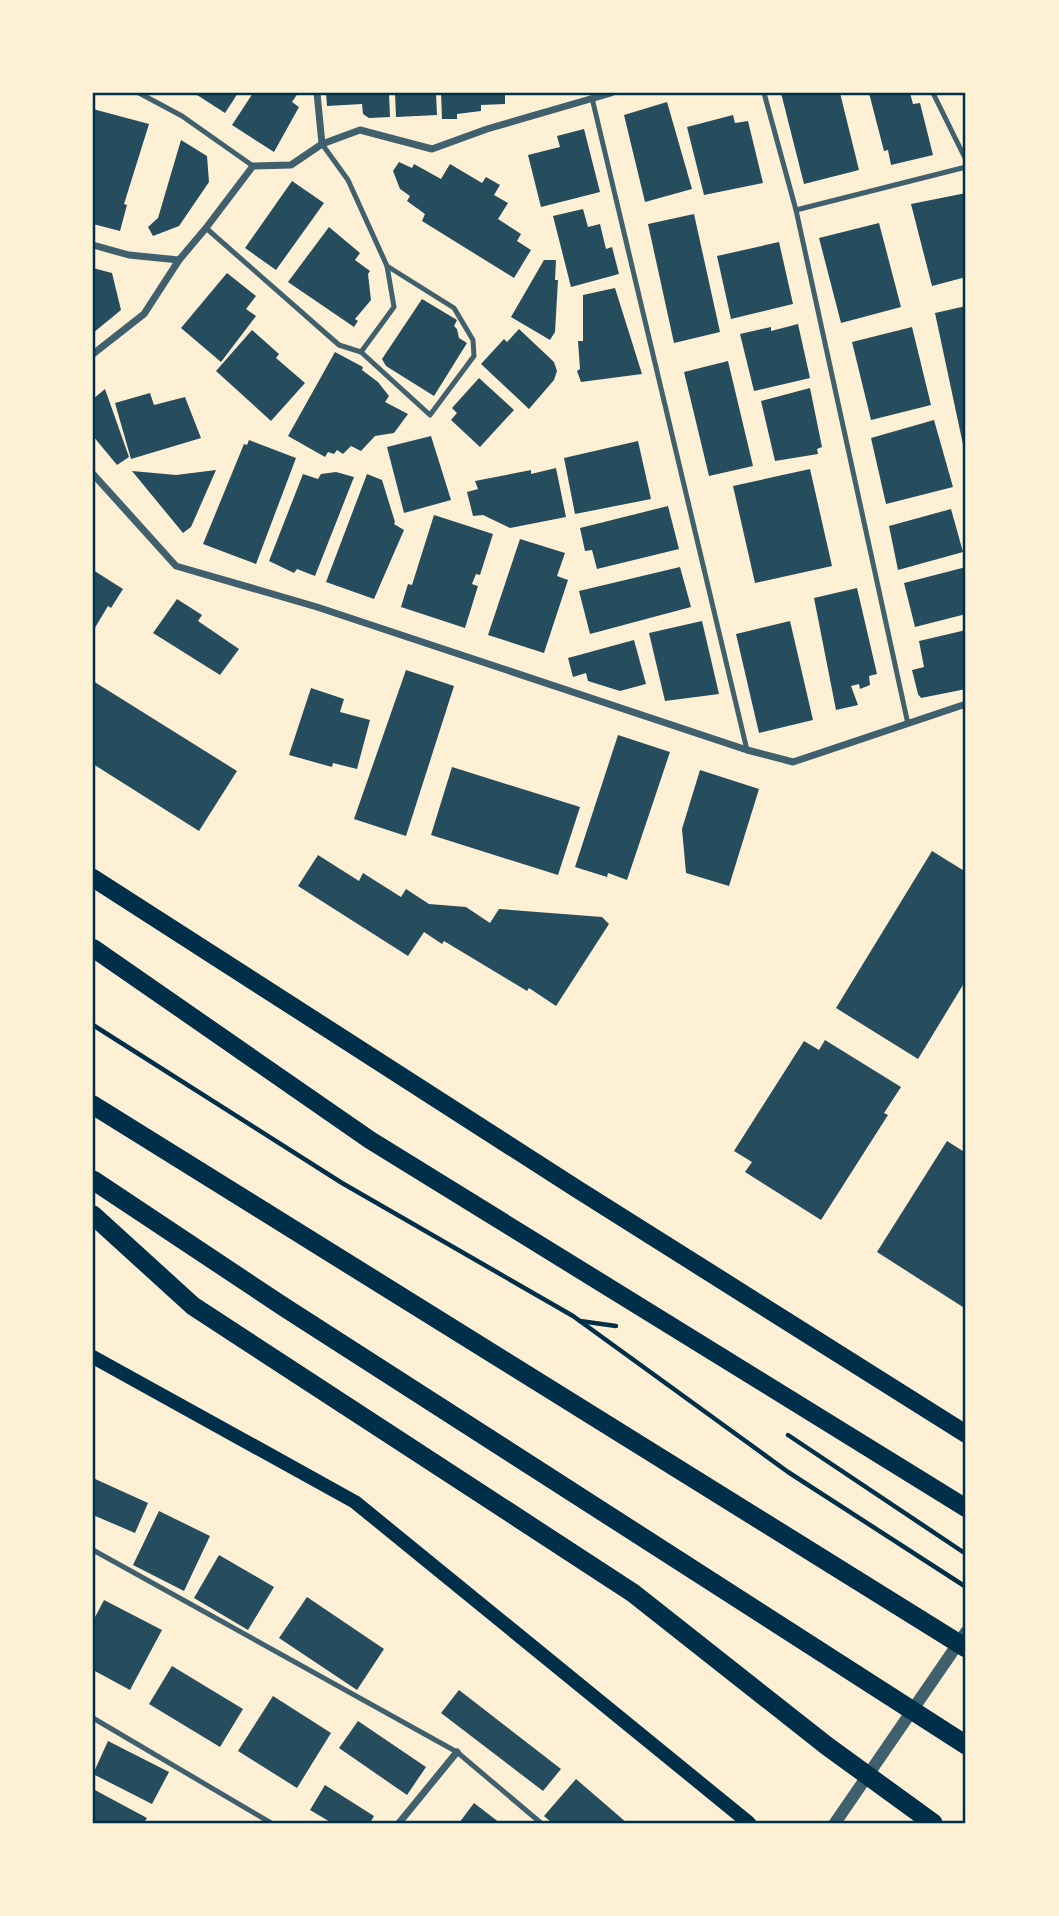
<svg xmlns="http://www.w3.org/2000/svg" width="1059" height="1916" viewBox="0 0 1059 1916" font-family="'IBM Plex Sans',sans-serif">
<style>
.pier{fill:#fdf0d5}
.building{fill:#264d5e}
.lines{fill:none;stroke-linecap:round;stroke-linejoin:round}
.path{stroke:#003049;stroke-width:4.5}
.service{stroke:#3f606c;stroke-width:5}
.minor{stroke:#3f606c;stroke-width:7}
.tertiary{stroke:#3f606c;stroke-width:12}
.secondary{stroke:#003049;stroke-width:14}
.primary{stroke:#003049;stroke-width:18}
.trunk{stroke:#003049;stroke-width:19}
.neatline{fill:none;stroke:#003049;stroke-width:2.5}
</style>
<rect width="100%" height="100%" fill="#fdf0d5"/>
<path class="pier" d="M93 1073 966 1633V1768L650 1570 641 1582 93 1235Z"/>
<g class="building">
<path d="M194 93H238L225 113Z"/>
<path d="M253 93H298L292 102 299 107 274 152 232 125Z"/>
<path d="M326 93H389L390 117 369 118 363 114 362 104 327 106Z"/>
<path d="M395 93H436L437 115 396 117Z"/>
<path d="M441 93H505V104L481 105V111L457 114V119H442Z"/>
<path d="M781 93H840L859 170 804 184Z"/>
<path d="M869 93H910L913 104 920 103 933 155 891 165 888 150 884 151Z"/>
<path d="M667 102 692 189 645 202 624 115Z"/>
<path d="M93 109 149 124 124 204 127 205 120 231 93 224Z"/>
<path d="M733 115 735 123 748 121 763 183 704 195 687 127Z"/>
<path d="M584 129 600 192 541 207 528 155 560 147 557 136Z"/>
<path d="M181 140 207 156 209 182 179 226 153 236 148 227 158 218Z"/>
<path d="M399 162 412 168 414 164 441 179 450 164 482 183 486 177 500 185 494 195 508 203 498 219 521 234 517 241 531 250 514 278 422 221 425 214 407 201 410 196 400 189 393 171Z"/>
<path d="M292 181 324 203 276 270 245 248Z"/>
<path d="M966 193V277L932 286 911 204Z"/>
<path d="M583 209 588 227 600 224 606 249 612 247 619 274 571 287 553 216Z"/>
<path d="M694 214 720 332 674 343 648 224Z"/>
<path d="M879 223 901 307 841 323 819 238Z"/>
<path d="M329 227 360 253 355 260 370 271 368 274 371 300 355 319 358 321 354 327 288 282Z"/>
<path d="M779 242 793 304 731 319 717 256Z"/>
<path d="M544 260H556L555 280H558L555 332 550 340 511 317Z"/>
<path d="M93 268 112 273 121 310 93 333Z"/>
<path d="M227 273 256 296 246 309 256 316 221 362 181 328Z"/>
<path d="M615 288 642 374 581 382 577 371 580 369 578 341H583V295Z"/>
<path d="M422 299 457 320 454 326 457 329 459 338 467 343 434 396 386 366 382 359Z"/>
<path d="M966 306V454H965L935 313Z"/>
<path d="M798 324 810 378 754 391 740 334 771 327V331Z"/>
<path d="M912 327 931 405 871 420 852 342Z"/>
<path d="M519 329 554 362 557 371 554 380 529 409 481 364 504 339 507 342Z"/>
<path d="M252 330 279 354 276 358 305 383 271 421 216 371Z"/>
<path d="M335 352 363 367 362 370 378 382 389 396 385 402 408 414 394 433 375 436 361 451 351 446 343 454 337 450 334 454 328 452 325 457 288 436Z"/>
<path d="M728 361 753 466 709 476 684 372Z"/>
<path d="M479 378 514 410 480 447 451 420 457 413 452 408Z"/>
<path d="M810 388 822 447 817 449 818 454 775 461 761 401Z"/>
<path d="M105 389 129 457 117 465 93 436V399Z"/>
<path d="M150 393 154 405 185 397 201 438 131 459 115 403Z"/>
<path d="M934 420 953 487 886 504 871 438Z"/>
<path d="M431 436 451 500 404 513 387 447Z"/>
<path d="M249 440 296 458 256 564 203 544 244 444 247 445Z"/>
<path d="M638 441 651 499 575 514 564 458Z"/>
<path d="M556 468 566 517 510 528 483 515 473 516 467 492 478 489 475 481 531 470V474Z"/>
<path d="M810 469 832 566 755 583 733 486Z"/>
<path d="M216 470 191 527 183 533 132 471 176 475Z"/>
<path d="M336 472 354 477 315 576 297 569 294 573 269 561 303 474 318 479 321 474Z"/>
<path d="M367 474 382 480 395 522 394 524 404 530 374 599 326 582Z"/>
<path d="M668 506 679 549 597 569 592 550 585 551 580 528Z"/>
<path d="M951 509 963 552 898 570 889 526Z"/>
<path d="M434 515 493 534 480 575 476 574 472 584 478 586 465 628 401 607 408 584 412 585Z"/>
<path d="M520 539 565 553 557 576 568 580 544 653 488 635Z"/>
<path d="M680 567 691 607 590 634 579 591Z"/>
<path d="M966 567V614L915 627 904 583Z"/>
<path d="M93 570 123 589 111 608 108 606 93 631Z"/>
<path d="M857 588 877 674 869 676 870 685 860 689 859 684 851 686 858 705 836 710 814 598Z"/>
<path d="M177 599 202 615 198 621 239 649 220 675 153 633Z"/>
<path d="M702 621 719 694 665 701 649 633Z"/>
<path d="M790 621 813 720 759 733 736 634Z"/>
<path d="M966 630V689L921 698 918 694 912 670 924 667 919 641Z"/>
<path d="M634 640 646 684 620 691 588 681 586 673 573 677 568 658Z"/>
<path d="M406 670 454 686 406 836 354 819Z"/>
<path d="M93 681 237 771 199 831 93 764Z"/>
<path d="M311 688 344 699 340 712 370 720 357 769 333 763 332 767 289 755Z"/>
<path d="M618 735 670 752 627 880 608 873 607 877 575 867Z"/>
<path d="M452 767 580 807 558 875 431 835Z"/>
<path d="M700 770 759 789 729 886 686 873 682 829Z"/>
<path d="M932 851 966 872V980L918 1059 836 1008Z"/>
<path d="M318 855 359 881 363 873 401 897 406 889 429 904 466 907 490 923 499 909 602 917 609 924 556 1006 529 988 527 991 444 941 442 944 424 932 408 956 298 886Z"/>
<path d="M825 1040 901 1087 884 1113 888 1115 821 1220 745 1172 752 1162 734 1151 804 1041 819 1050Z"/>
<path d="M947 1141 966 1153V1309L877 1252Z"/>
<path d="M93 1478 148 1503 135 1533 93 1515Z"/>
<path d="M159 1511 210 1536 184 1591 133 1565Z"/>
<path d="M219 1555 274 1587 248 1630 194 1598Z"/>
<path d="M307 1597 384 1649 357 1690 279 1638Z"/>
<path d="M104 1600 162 1630 130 1690 93 1670V1621Z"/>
<path d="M172 1666 243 1709 220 1747 149 1704Z"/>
<path d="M459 1690 561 1769 543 1791 441 1713Z"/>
<path d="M273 1696 331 1733 297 1788 238 1751Z"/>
<path d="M358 1721 426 1767 407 1795 339 1748Z"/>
<path d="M108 1741 169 1772 152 1804 93 1774Z"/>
<path d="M576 1779 627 1823H552L544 1816Z"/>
<path d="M325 1785 374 1816 370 1823H332L310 1810Z"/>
<path d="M93 1789 147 1818 144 1823H93Z"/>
<path d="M474 1803 500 1823H459Z"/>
</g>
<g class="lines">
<g class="path">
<path d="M93 1025 342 1183 573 1316 788 1472 966 1587"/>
<path d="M580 1321 616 1326"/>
<path d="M788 1435 966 1554"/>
</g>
<g class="service">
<path d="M139 93 182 116 253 166"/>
<path d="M764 93 796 210 908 724"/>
<path d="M933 93 966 160"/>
<path d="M592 98 747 750"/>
<path d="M796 210 966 167"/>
<path d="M206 228 339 345 361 352 430 415 474 356 473 340 454 308 387 266 348 180 322 144"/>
<path d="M361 352 394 307 387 266"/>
<path d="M93 1550 457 1752 541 1823"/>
<path d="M93 1718 271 1823"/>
</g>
<g class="minor">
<path d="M322 144 360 130 432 149 487 129 611 93"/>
<path d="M93 245 129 255 179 260"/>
<path d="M93 354 144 314 179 260 206 228 253 166 291 165 322 144 317 93"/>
<path d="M93 474 176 566 317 607 747 750 793 762 966 704"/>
<path d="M399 1823 457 1752"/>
</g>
<path class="tertiary" d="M835 1823 966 1632"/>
<path class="secondary" d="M93 1357 355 1502 749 1823"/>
<g class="primary">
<path d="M93 878 577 1189 966 1434"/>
<path d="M93 948 370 1140 966 1508"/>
</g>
<g class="trunk">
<path d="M93 1105 966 1648"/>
<path d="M93 1180 284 1307 966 1745"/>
<path d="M93 1215 193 1306 633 1593 827 1746 933 1823"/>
</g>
</g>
<rect width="1059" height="1916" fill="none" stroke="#fdf0d5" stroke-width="189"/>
<rect x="94" y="94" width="870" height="1728" class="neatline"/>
</svg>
